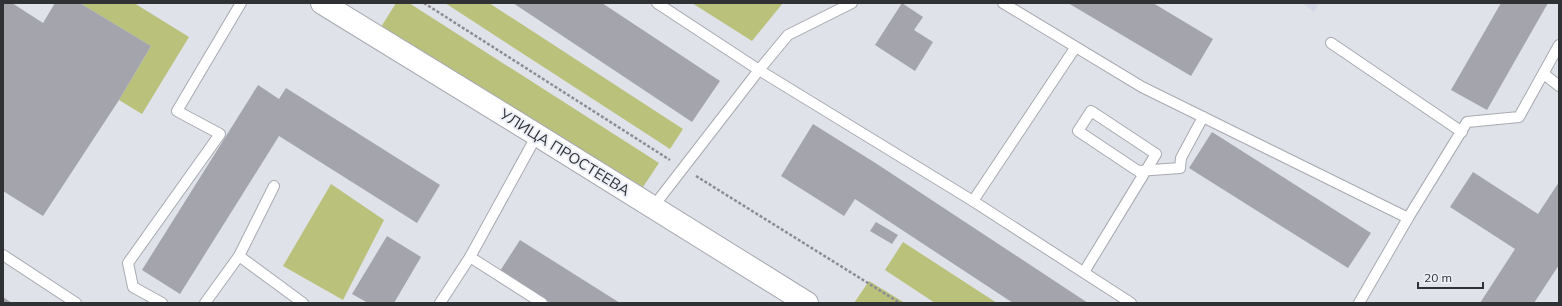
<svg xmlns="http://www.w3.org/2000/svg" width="1562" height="306" viewBox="0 0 1562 306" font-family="Mulish,sans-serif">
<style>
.built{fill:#d5d8e7}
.green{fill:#b9c17b}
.building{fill:#a3a4ac}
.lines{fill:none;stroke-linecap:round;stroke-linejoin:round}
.service-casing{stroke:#a8aab1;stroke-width:12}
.tertiary-casing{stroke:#a8aab1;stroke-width:24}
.path{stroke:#8c8d92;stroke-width:2.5;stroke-dasharray:3 2;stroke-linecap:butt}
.service{stroke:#fff;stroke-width:10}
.tertiary{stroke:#fff;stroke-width:22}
.labels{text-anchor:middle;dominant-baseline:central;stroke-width:4;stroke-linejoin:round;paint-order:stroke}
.street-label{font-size:15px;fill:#303134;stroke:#edeff7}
</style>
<rect width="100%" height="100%" fill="#e0e2e9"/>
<path class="built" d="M1302 3H1319L1314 12Z"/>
<g class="green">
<path d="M80 3H134L189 37 142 114 119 100 151 46Z"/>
<path d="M396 3H409L659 163 643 187 381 27Z"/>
<path d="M445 3H489L683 129 670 149Z"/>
<path d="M692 3H783L752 41Z"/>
<path d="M331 184 384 220 343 300 283 266Z"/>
<path d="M903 242 997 303H935L885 270Z"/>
<path d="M869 281 905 303H854Z"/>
</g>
<g class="building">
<path d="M3 3H12L43 23 55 3H80L151 46 119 100 43 216 3 191Z"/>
<path d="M513 3H602L720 81 692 122Z"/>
<path d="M902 3 923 17 914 30 933 42 915 71 875 45Z"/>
<path d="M1068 3H1153L1213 39 1191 76Z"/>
<path d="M1501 3H1548L1487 110 1451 90Z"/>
<path d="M258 85 279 99 286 88 440 185 417 223 279 136 180 294 142 270Z"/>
<path d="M813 124 877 164 1088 303H1013L855 199 844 216 781 176Z"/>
<path d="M1212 132 1371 233 1348 268 1189 168Z"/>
<path d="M1473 172 1538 214 1559 182V265L1534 303H1480L1515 249 1450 207Z"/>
<path d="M876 222 898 235 892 244 870 231Z"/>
<path d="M387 236 421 257 394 303H368L352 294Z"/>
<path d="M520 240 620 303H551L500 271Z"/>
<path d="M3 297 12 303H3Z"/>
</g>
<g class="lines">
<g class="service-casing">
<g id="service">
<path d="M852 3 788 35 759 70 973 201 1131 303"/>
<path d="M1003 3 1142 87 1408 218"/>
<path d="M1331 43 1462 132"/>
<path d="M1544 74 1559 86"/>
<path d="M973 201 1075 48"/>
<path d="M653 207 759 70 657 3"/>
<path d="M3 255 76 303"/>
<path d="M239 256 274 186"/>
<path d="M470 257 542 303"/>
<path d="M1084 272C1108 233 1132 193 1156 154L1091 111 1078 131 1138 171 1180 168 1181 158 1203 117"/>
<path d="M162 303 133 287 128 263 220 134 177 111 241 3"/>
<path d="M205 303 239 256 303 303"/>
<path d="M440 303 470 257 537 135"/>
<path d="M1359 303 1408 218 1467 122 1519 117 1559 45"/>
</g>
</g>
<g class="tertiary-casing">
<path id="tertiary" d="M322 3 537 135 807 303"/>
</g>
<g class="path">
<path d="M424 3 670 160"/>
<path d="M696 176 900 303"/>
</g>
<use href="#service" class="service"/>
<use href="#tertiary" class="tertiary"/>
</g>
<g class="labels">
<g class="street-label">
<text transform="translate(565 152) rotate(32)">УЛИЦА ПРОСТЕЕВА</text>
</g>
</g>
<rect width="1562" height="306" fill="none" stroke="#303134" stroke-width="8"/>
<path d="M1418 282v6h65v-6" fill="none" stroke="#303134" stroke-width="2"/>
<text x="1424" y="282" font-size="12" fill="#303134" stroke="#edeff7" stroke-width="3" paint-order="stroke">20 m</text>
</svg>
